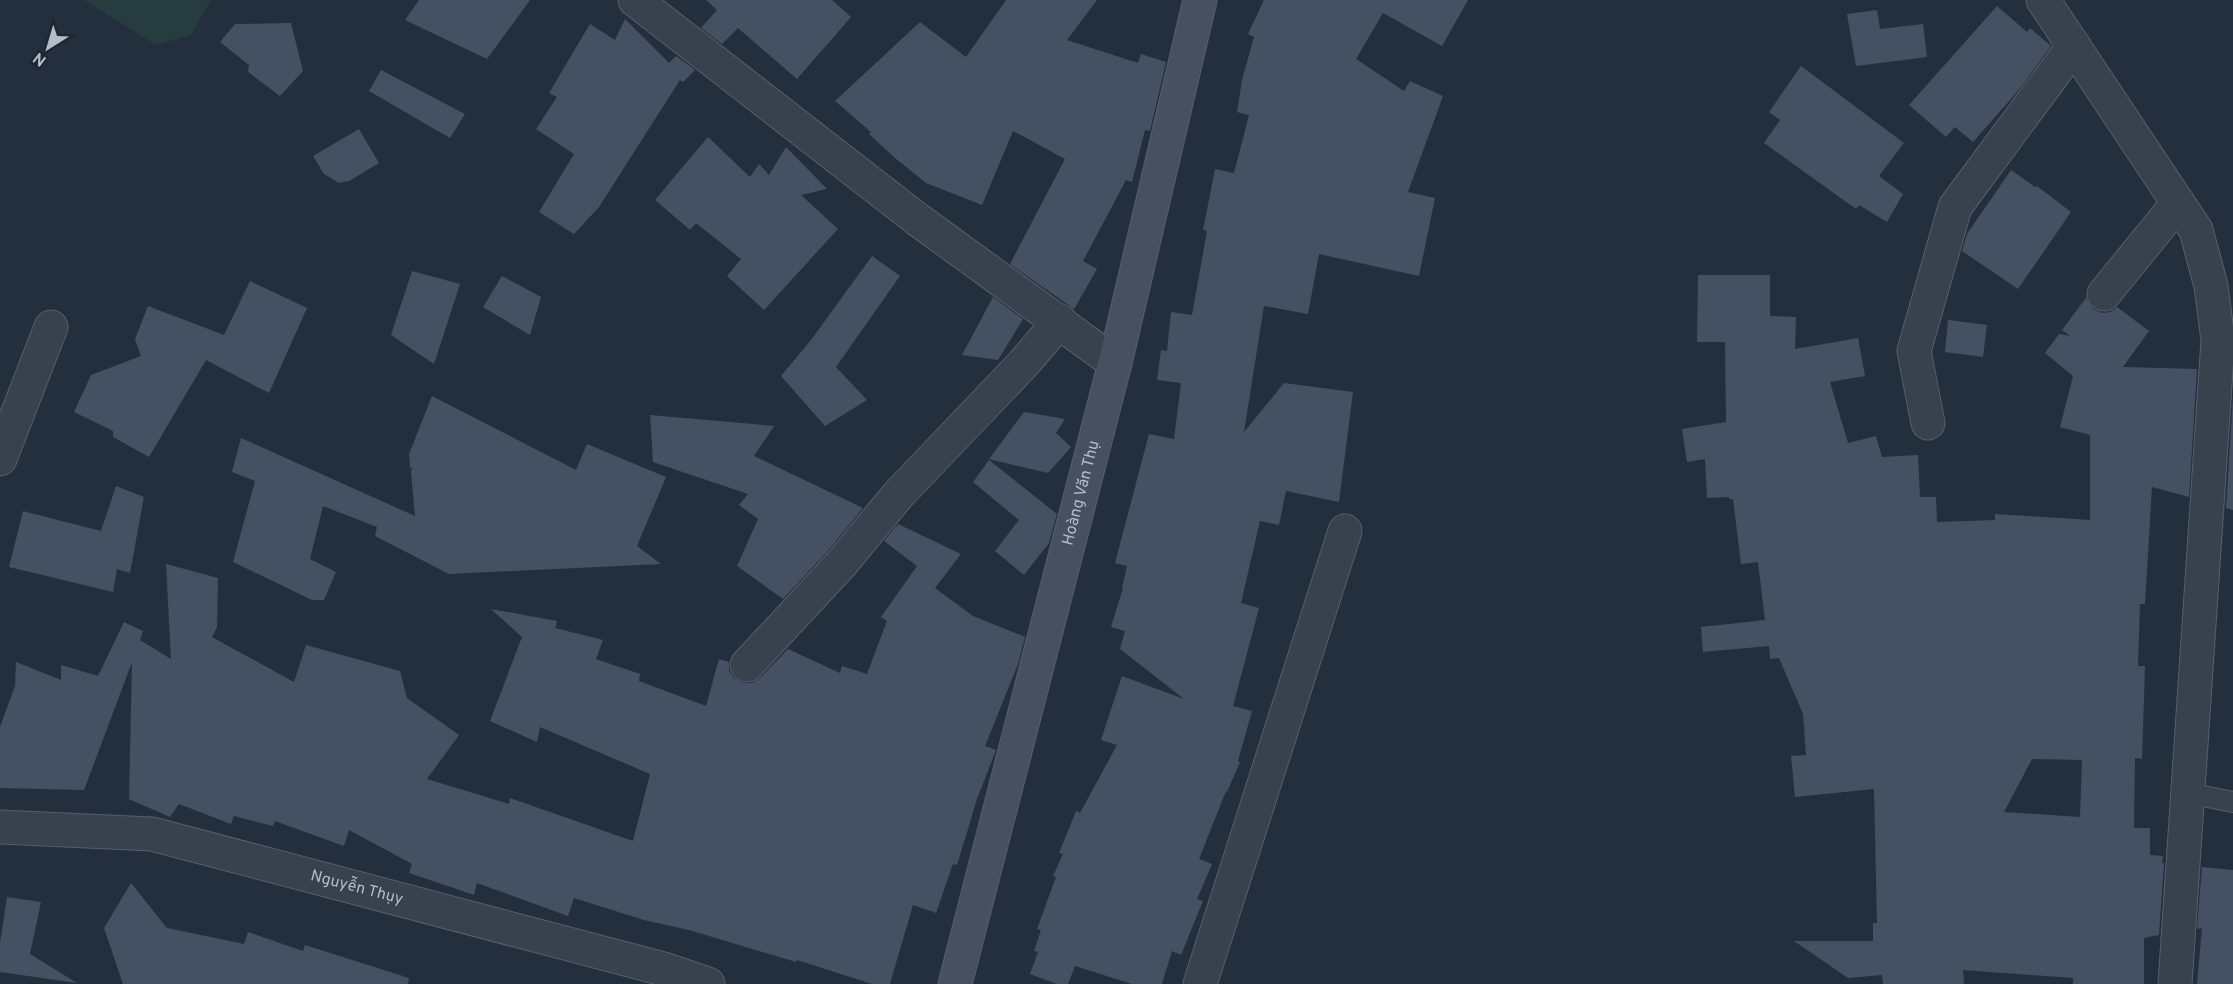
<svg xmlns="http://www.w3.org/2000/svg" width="2233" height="984" viewBox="0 0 2233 984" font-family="Overpass,sans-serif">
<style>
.green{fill:#263c3f}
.building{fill:#455162;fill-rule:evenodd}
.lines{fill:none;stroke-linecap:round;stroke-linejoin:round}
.service-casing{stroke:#565f6c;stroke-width:22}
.minor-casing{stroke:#565f6c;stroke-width:35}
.tertiary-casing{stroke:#565f6c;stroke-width:35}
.secondary-casing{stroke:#565f6c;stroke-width:35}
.service{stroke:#38414e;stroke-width:20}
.minor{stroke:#38414e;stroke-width:33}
.tertiary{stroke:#38414e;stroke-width:33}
.secondary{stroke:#465061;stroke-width:33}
.labels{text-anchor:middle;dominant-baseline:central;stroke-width:6;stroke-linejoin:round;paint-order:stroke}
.street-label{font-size:16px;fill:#b4bcc9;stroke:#1d2633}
</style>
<rect width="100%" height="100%" fill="#242f3e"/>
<path class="green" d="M84 0H211L191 35 156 45Z"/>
<g class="building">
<path d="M419 0H530L487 59 405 20Z"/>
<path d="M706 0H832L851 17 797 79 738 28 722 44 701 28 717 10Z"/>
<path d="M1006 0H1097L1067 40 1138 63 1141 54 1166 62 1150 131 1145 130 1132 182 1126 180 1083 261 1097 269 1074 309 1010 264 1065 159 1013 131 982 205 926 183 895 158 869 134 871 132 835 101 920 22 966 57Z"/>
<path d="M1264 0H1468L1442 46 1383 13 1356 59 1404 91 1410 81 1443 96 1408 192 1435 198 1419 276 1319 254 1308 314 1264 306 1244 432 1284 383 1353 392 1339 502 1286 491 1279 525 1260 521 1241 603 1259 608 1233 706 1252 711 1238 761 1240 762 1227 792 1226 791 1199 859 1212 864 1197 899 1203 901 1181 955 1172 951 1162 984H1132L1075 966 1068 984H1057L1030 974 1038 952 1034 951 1041 930 1037 929 1056 877 1053 876 1063 854 1059 853 1076 811 1080 813 1117 745 1101 740 1122 676 1184 699 1120 649 1125 631 1111 627 1123 588H1122L1127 566 1115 563 1149 434 1174 439 1181 383 1157 380 1161 350 1167 351 1171 312 1192 315 1207 231 1203 230 1215 169 1234 173 1249 115 1237 112 1242 80 1254 37 1248 34Z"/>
<path d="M1997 6 2027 32 2030 28 2051 46 2018 91 1973 142 1955 127 1946 137 1909 105Z"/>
<path d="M1877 10 1880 29 1923 24 1927 57 1856 66 1847 14Z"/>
<path d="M625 19 669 63 676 56 695 70 683 82 680 80 599 207 574 234 539 212 574 154 536 129 557 97 549 93 590 24 615 40Z"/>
<path d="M291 23 303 71 280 96 248 72 249 65 220 42 235 24Z"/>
<path d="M1801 66 1904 143 1879 176 1903 194 1887 222 1859 205 1856 209 1764 143 1780 120 1769 112Z"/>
<path d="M381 70 465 114 450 138 369 91Z"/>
<path d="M359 129 379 163 349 181 339 183 324 174 313 156Z"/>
<path d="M708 137 750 177 759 164 769 175 786 147 827 189 801 195 838 229 764 310 727 276 741 259 696 223 690 230 655 200Z"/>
<path d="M2011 170 2035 187 2037 186 2071 212 2018 289 1962 251 1967 234Z"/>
<path d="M872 256 900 276 836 367 867 400 825 426 781 376 811 340Z"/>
<path d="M412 271 460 284 434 364 391 335Z"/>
<path d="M1698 275H1770V316L1796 317 1795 349 1858 338 1865 376 1830 382 1848 443 1876 436 1882 457 1918 455 1920 497H1936L1937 522 1995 520V514L2090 520V435L2060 427 2073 376 2045 353 2059 334 2070 336 2062 330 2086 298 2093 309 2102 313 2110 312 2117 307 2149 331 2123 367 2197 369 2189 497 2152 487 2145 604H2140L2138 666H2145L2142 759 2135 758 2134 828H2150V855L2163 856 2162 863H2164L2159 935 2144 938V984H2073V978L1963 970 1964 984H1883L1882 975 1848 978 1794 941H1873V923H1877L1874 789 1795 797 1791 756 1806 755 1803 714 1779 658 1770 659 1769 646 1703 652 1701 627 1765 620 1758 562 1741 564 1733 499H1729V497L1707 498 1705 459 1687 462 1682 429 1726 422 1725 342H1697ZM2032 759 2082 760 2080 817 2004 812Z"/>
<path d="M502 276 541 297 530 335 483 307Z"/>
<path d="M250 281 307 308 269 393 206 360 149 457 113 437V431L74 412 91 375 141 356 135 339 148 306 224 335Z"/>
<path d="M993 297 1023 319 998 360 962 355Z"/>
<path d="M1948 320 1987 325 1983 357 1945 352Z"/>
<path d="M432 396 576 470 587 444 666 477 637 546 661 564 449 574 375 536 377 527 323 506 310 559 336 572 324 600H312L233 562 255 481 232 472 241 438 415 516 411 472 412 468 410 467 409 454Z"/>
<path d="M2233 397V510L2226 508Z"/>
<path d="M1024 412 1065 419 1056 433 1071 447 1048 473 989 459Z"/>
<path d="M650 415 774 426 754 456 863 508 827 552 783 599 737 566 758 519 739 505 748 494 653 462Z"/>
<path d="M989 460 1057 514 1049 543 1024 575 995 551 1019 520 973 482Z"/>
<path d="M116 486 144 497 130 573 117 569 113 592 9 567 23 511 101 531Z"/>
<path d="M898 524 961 554 935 588 973 616 1025 637 1018 664 985 746 996 750 977 799 957 865 953 864 936 913 913 905 890 984H872L797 960 796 962 689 930 644 920 574 898 568 916 477 883 474 895 409 873 412 864 349 830 344 846 275 821 273 826 234 816 231 824 179 804 170 817 129 799 132 662 84 790 0 788V727L15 686 16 662 61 680V665L98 676 124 622 143 631 140 640 171 659 166 564 218 578 217 627 212 637 294 682 306 645 400 671 407 698 459 735 427 779 509 804 510 798 633 841 650 774 540 727 537 742 490 721 522 637 491 609 557 621 555 628 603 640 596 659 640 674 639 681 706 706 719 659 729 662V671L734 678 743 683H752L760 678 788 649 840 673 842 666 867 674 887 621 881 617 917 566 884 541Z"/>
<path d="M2202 867 2233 870V984H2197L2202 928 2197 929Z"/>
<path d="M131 883 167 928 244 944 248 932 303 951 305 945 409 978 408 984H123L104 928Z"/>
<path d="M7 897 41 902 30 954 77 983 0 972V943Z"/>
</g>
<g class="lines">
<g class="service-casing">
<path id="service" d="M2188 793 2233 802"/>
</g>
<g class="minor-casing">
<g id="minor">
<path d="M635 0 917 219 1115 363"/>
<path d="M2043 0 2196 230 2211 286 2218 340 2175 984"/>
<path d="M2104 294 2178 203"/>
<path d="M1928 423 1914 351 1955 207 2074 46"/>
<path d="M0 459 51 327"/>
<path d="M747 665 841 564 898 495 1023 364 1060 321"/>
<path d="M1200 984 1345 531"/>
</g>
</g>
<g class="tertiary-casing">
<g id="tertiary">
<path id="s1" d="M0 827 152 834 667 970 708 984"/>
</g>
</g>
<g class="secondary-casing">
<g id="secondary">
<path id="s2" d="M955 984 1115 363 1200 0"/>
</g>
</g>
<use href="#service" class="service"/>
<use href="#minor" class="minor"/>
<use href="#tertiary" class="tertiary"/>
<use href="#secondary" class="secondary"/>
</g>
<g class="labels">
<g class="street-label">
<text stroke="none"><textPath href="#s2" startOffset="507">Hoàng Văn Thụ</textPath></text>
<text stroke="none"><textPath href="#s1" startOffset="364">Nguyễn Thụy</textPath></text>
</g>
</g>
<g transform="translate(48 48) rotate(217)" stroke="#1d2633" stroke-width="4.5" paint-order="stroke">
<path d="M0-4.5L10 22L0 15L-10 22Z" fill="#b4bcc9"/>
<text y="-9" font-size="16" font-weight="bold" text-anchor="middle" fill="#b4bcc9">N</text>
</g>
</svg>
